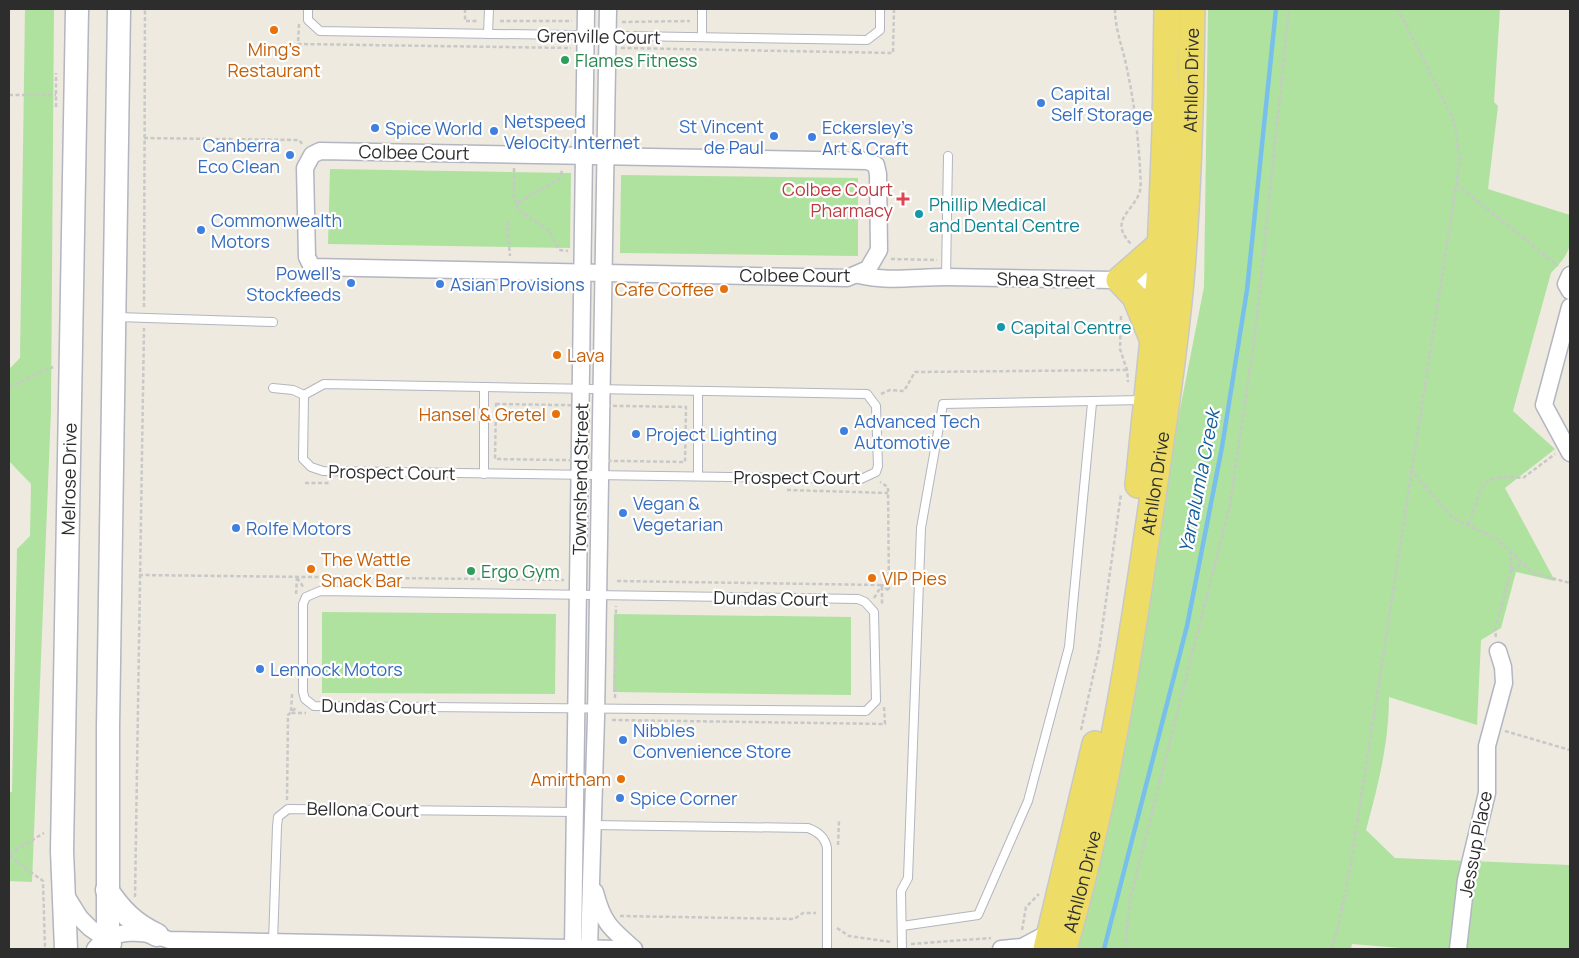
<svg xmlns="http://www.w3.org/2000/svg" width="1579" height="958" viewBox="0 0 1579 958" font-family="Manrope,sans-serif">
<style>
.green{fill:#afe29f}
.lines{fill:none;stroke-linecap:round;stroke-linejoin:round}
.stream{stroke:#78c0eb;stroke-width:4.5}
.service-casing{stroke:#b3b5c0;stroke-width:10}
.minor-casing{stroke:#b3b5c0;stroke-width:19}
.secondary-casing{stroke:#b3b5c0;stroke-width:25}
.primary-casing{stroke:#c8c8c8;stroke-width:28}
.path{stroke:#c8c8c8;stroke-width:2.5;stroke-dasharray:4 2.5;stroke-linecap:butt}
.service{stroke:#fff;stroke-width:8}
.minor{stroke:#fff;stroke-width:16}
.secondary{stroke:#fff;stroke-width:22}
.primary{stroke:#eddc66;stroke-width:25}
.food-dot{fill:#e8710a;stroke:#fff;stroke-width:2}
.leisure-dot{fill:#2e9e5b;stroke:#fff;stroke-width:2}
.shop-dot{fill:#3f7fe0;stroke:#fff;stroke-width:2}
.health-dot{fill:#e0444e;stroke:#fff;stroke-width:2}
.culture-dot{fill:#0f9aa8;stroke:#fff;stroke-width:2}
.labels{text-anchor:middle;dominant-baseline:central;stroke-width:4.5;stroke-linejoin:round;paint-order:stroke}
.street-label{font-size:18px;fill:#2d2d2d;stroke:#fff}
.food-label{font-size:18px;fill:#c56008;stroke:#fff;text-anchor:end}
.leisure-label{font-size:18px;fill:#27864d;stroke:#fff;text-anchor:start}
.shop-label{font-size:18px;fill:#366cbe;stroke:#fff;text-anchor:start}
.health-label{font-size:18px;fill:#be3a42;stroke:#fff;text-anchor:end}
.culture-label{font-size:18px;fill:#0d838f;stroke:#fff;text-anchor:start}
.water-label{font-size:19px;font-style:italic;fill:#125d9c;stroke:#fff}
</style>
<rect width="100%" height="100%" fill="#eeeae0"/>
<g class="green">
<path d="M25 9H54L51 410 32 882 9 881V792H12L17 549 30 536 31 484 9 461V369L20 358Z"/>
<path d="M1208 9H1500L1494 102 1498 106 1488 189 1570 215C1570 247 1574 249 1551 273L1513 411 1555 449 1505 488 1555 581 1516 572 1501 628 1481 640 1477 725 1389 697C1389 743 1378 786 1366 830L1395 858 1570 865V949H1413L1352 944 1351 949H1074L1204 287Z"/>
<path d="M330 169 571 173 570 248 328 244Z"/>
<path d="M621 175 858 178V256L620 253Z"/>
<path d="M322 612 556 614 555 694 322 693Z"/>
<path d="M614 614 851 617V695L613 692Z"/>
</g>
<g class="lines">
<path class="stream" d="M1104 949 1187 626 1222 447 1247 290 1276 9"/>
<g class="service-casing">
<g id="service">
<path d="M308 9V20L320 31 867 40 880 30V9"/>
<path d="M488 34 489 9"/>
<path d="M702 37V9"/>
<path d="M946 277 948 156"/>
<path d="M117 317 273 322"/>
<path d="M324 384 867 394 876 406 878 466 876 472 861 479 323 471 311 467 303 459 304 395Z"/>
<path d="M273 388 293 390 304 395"/>
<path d="M484 474V387"/>
<path d="M698 476V391"/>
<path d="M320 591 858 599 865 602 874 612 876 701 866 711 314 706 305 699 303 692V604L306 597Z"/>
<path d="M592 825 808 828C818 832 825 837 827 848V949"/>
<path d="M902 926 978 915 1028 801 1069 647 1092 403"/>
<path d="M273 942 277 827 278 817 288 809 575 812"/>
<path d="M902 949 901 891 908 878 921 528 943 404 1142 400"/>
</g>
</g>
<g class="minor-casing">
<g id="minor">
<path d="M320 151 868 161 876 165 878 174 879 250 868 269 847 278 312 267 307 257 305 168 312 155Z"/>
<path d="M859 275C888 282 916 277 946 277L1168 281"/>
<path d="M1570 275 1566 284 1570 291"/>
<path d="M1570 307 1544 405 1570 453"/>
<path d="M595 892C603 923 610 928 634 949"/>
<path d="M65 894 80 918 90 928 113 944"/>
<path d="M573 948 586 9"/>
<path d="M95 949C111 928 146 930 169 940L617 949"/>
<path d="M589 949 596 717 608 9"/>
<path d="M1001 949 1022 947 1050 932"/>
<path d="M1458 949 1466 880 1487 793V746L1504 683 1503 667 1498 651"/>
</g>
</g>
<g class="secondary-casing">
<g id="secondary">
<path d="M107 890C121 911 134 924 157 935"/>
<path id="s1" d="M66 949 62 851 77 9"/>
<path d="M108 949V728L119 9"/>
</g>
</g>
<g class="primary-casing">
<g id="primary">
<path d="M1151 336 1135 297 1119 280 1160 244"/>
<path d="M1138 485 1159 280 1165 130 1167 9"/>
<path d="M1046 949 1095 744"/>
<path id="s2" d="M1064 949C1102 816 1126 679 1146 542 1159 455 1173 368 1181 281 1189 190 1191 100 1192 9"/>
</g>
</g>
<g class="path">
<path d="M465 9V21H479"/>
<path d="M1115 9C1115 30 1123 48 1127 69 1134 101 1138 135 1140 168 1140 176 1142 186 1139 194 1131 213 1109 221 1131 244"/>
<path d="M500 21H572"/>
<path d="M622 22 690 21"/>
<path d="M299 24 298 44 571 48"/>
<path d="M621 48 893 53 894 9"/>
<path d="M9 95H56"/>
<path d="M56 107V73"/>
<path d="M144 138 299 140 303 145"/>
<path d="M514 168V198L517 203"/>
<path d="M562 171 559 179 517 203V209L549 231 559 250 568 251"/>
<path d="M1456 184 1558 266"/>
<path d="M507 221 510 256"/>
<path d="M891 259 937 260"/>
<path d="M144 307 145 9"/>
<path d="M1121 316 1120 349 1127 370 1128 382"/>
<path d="M9 387 53 367"/>
<path d="M881 394 890 390 904 391 915 372 1126 370"/>
<path d="M496 404 686 407 685 462 495 459Z"/>
<path d="M1411 470 1453 518 1497 539 1533 573 1570 583"/>
<path d="M305 483H329"/>
<path d="M787 490 888 493"/>
<path d="M1468 525C1484 489 1474 473 1523 478L1555 454"/>
<path d="M1511 570 1522 564"/>
<path d="M139 575 564 580"/>
<path d="M297 578 304 588"/>
<path d="M617 581 882 585V604"/>
<path d="M296 594 297 578"/>
<path d="M874 598 882 585 889 591 888 487 880 482"/>
<path d="M1496 637 1495 630 1511 570V553"/>
<path d="M292 694 291 713H306"/>
<path d="M615 698 616 606"/>
<path d="M612 720 885 724 884 707"/>
<path d="M1081 730 1099 650 1121 494"/>
<path d="M1505 731 1570 750"/>
<path d="M287 800 288 715 297 707"/>
<path d="M838 845 839 821"/>
<path d="M9 854 44 833"/>
<path d="M9 856 43 881 45 949"/>
<path d="M135 897 144 328"/>
<path d="M620 916 794 919 803 913H816"/>
<path d="M837 928 849 936 891 942"/>
<path d="M1022 930 1026 907 1039 894"/>
<path d="M911 944 991 938"/>
<path d="M1125 949 1130 900 1230 504 1255 334 1289 9"/>
<path d="M1331 949 1338 927 1350 869 1460 160 1454 121 1398 9"/>
</g>
<use href="#service" class="service"/>
<use href="#minor" class="minor"/>
<use href="#secondary" class="secondary"/>
<use href="#primary" class="primary"/>
</g>
<g class="food-dot">
<circle cx="274" cy="30" r="5"/>
<circle cx="724" cy="289" r="5"/>
<circle cx="557" cy="355" r="5"/>
<circle cx="556" cy="414" r="5"/>
<circle cx="311" cy="569" r="5"/>
<circle cx="872" cy="578" r="5"/>
<circle cx="621" cy="779" r="5"/>
</g>
<g class="leisure-dot">
<circle cx="565" cy="60" r="5"/>
<circle cx="471" cy="571" r="5"/>
</g>
<g class="shop-dot">
<circle cx="1041" cy="103" r="5"/>
<circle cx="375" cy="128" r="5"/>
<circle cx="494" cy="131" r="5"/>
<circle cx="774" cy="136" r="5"/>
<circle cx="812" cy="137" r="5"/>
<circle cx="290" cy="155" r="5"/>
<circle cx="201" cy="230" r="5"/>
<circle cx="351" cy="283" r="5"/>
<circle cx="440" cy="284" r="5"/>
<circle cx="844" cy="431" r="5"/>
<circle cx="636" cy="434" r="5"/>
<circle cx="623" cy="513" r="5"/>
<circle cx="236" cy="528" r="5"/>
<circle cx="260" cy="669" r="5"/>
<circle cx="623" cy="740" r="5"/>
<circle cx="620" cy="798" r="5"/>
</g>
<path class="health-dot" d="M900.5 191.5h5v5h5v5h-5v5h-5v-5h-5v-5h5z"/>
<g class="culture-dot">
<circle cx="919" cy="214" r="5"/>
<circle cx="1001" cy="327" r="5"/>
</g>
<g class="labels">
<g class="street-label">
<text transform="translate(599 36) rotate(1)">Grenville Court</text>
<text stroke="none"><textPath href="#s2" startOffset="880">Athllon Drive</textPath></text>
<text transform="translate(414 152) rotate(1)">Colbee Court</text>
<text x="795" y="275">Colbee Court</text>
<text transform="translate(1046 279) rotate(1)">Shea Street</text>
<text transform="translate(392 472) rotate(1)">Prospect Court</text>
<text x="797" y="477">Prospect Court</text>
<text stroke="none"><textPath href="#s1" startOffset="470">Melrose Drive</textPath></text>
<text transform="translate(580 479) rotate(-89)">Townshend Street</text>
<text stroke="none"><textPath href="#s2" startOffset="475">Athllon Drive</textPath></text>
<text transform="translate(771 598) rotate(1)">Dundas Court</text>
<text transform="translate(379 706) rotate(1)">Dundas Court</text>
<text transform="translate(363 809) rotate(1)">Bellona Court</text>
<text transform="translate(1475 844) rotate(-79)">Jessup Place</text>
<text stroke="none"><textPath href="#s2" startOffset="70">Athllon Drive</textPath></text>
</g>
<g class="food-label">
<text x="274" y="49" text-anchor="middle">Ming’s<tspan x="274" dy="21">Restaurant</tspan></text>
<text x="714" y="289">Cafe Coffee</text>
<text x="567" y="355" text-anchor="start">Lava</text>
<text x="546" y="414">Hansel &amp; Gretel</text>
<text x="321" y="559" text-anchor="start">The Wattle<tspan x="321" dy="21">Snack Bar</tspan></text>
<text x="882" y="578" text-anchor="start">VIP Pies</text>
<text x="611" y="779">Amirtham</text>
</g>
<g class="leisure-label">
<text x="575" y="60">Flames Fitness</text>
<text x="481" y="571">Ergo Gym</text>
</g>
<g class="shop-label">
<text x="1051" y="93">Capital<tspan x="1051" dy="21">Self Storage</tspan></text>
<text x="504" y="121">Netspeed<tspan x="504" dy="21">Velocity Internet</tspan></text>
<text x="764" y="126" text-anchor="end">St Vincent<tspan x="764" dy="21">de Paul</tspan></text>
<text x="822" y="127">Eckersley’s<tspan x="822" dy="21">Art &amp; Craft</tspan></text>
<text x="385" y="128">Spice World</text>
<text x="280" y="145" text-anchor="end">Canberra<tspan x="280" dy="21">Eco Clean</tspan></text>
<text x="211" y="220">Commonwealth<tspan x="211" dy="21">Motors</tspan></text>
<text x="341" y="273" text-anchor="end">Powell’s<tspan x="341" dy="21">Stockfeeds</tspan></text>
<text x="450" y="284">Asian Provisions</text>
<text x="854" y="421">Advanced Tech<tspan x="854" dy="21">Automotive</tspan></text>
<text x="646" y="434">Project Lighting</text>
<text x="633" y="503">Vegan &amp;<tspan x="633" dy="21">Vegetarian</tspan></text>
<text x="246" y="528">Rolfe Motors</text>
<text x="270" y="669">Lennock Motors</text>
<text x="633" y="730">Nibbles<tspan x="633" dy="21">Convenience Store</tspan></text>
<text x="630" y="798">Spice Corner</text>
</g>
<g class="health-label">
<text x="893" y="189">Colbee Court<tspan x="893" dy="21">Pharmacy</tspan></text>
</g>
<g class="culture-label">
<text x="929" y="204">Phillip Medical<tspan x="929" dy="21">and Dental Centre</tspan></text>
<text x="1011" y="327">Capital Centre</text>
</g>
<g class="water-label">
<text transform="translate(1199 481) rotate(-79)">Yarralumla Creek</text>
</g>
</g>
<rect width="1579" height="958" fill="none" stroke="#2d2d2d" stroke-width="20"/>
</svg>
